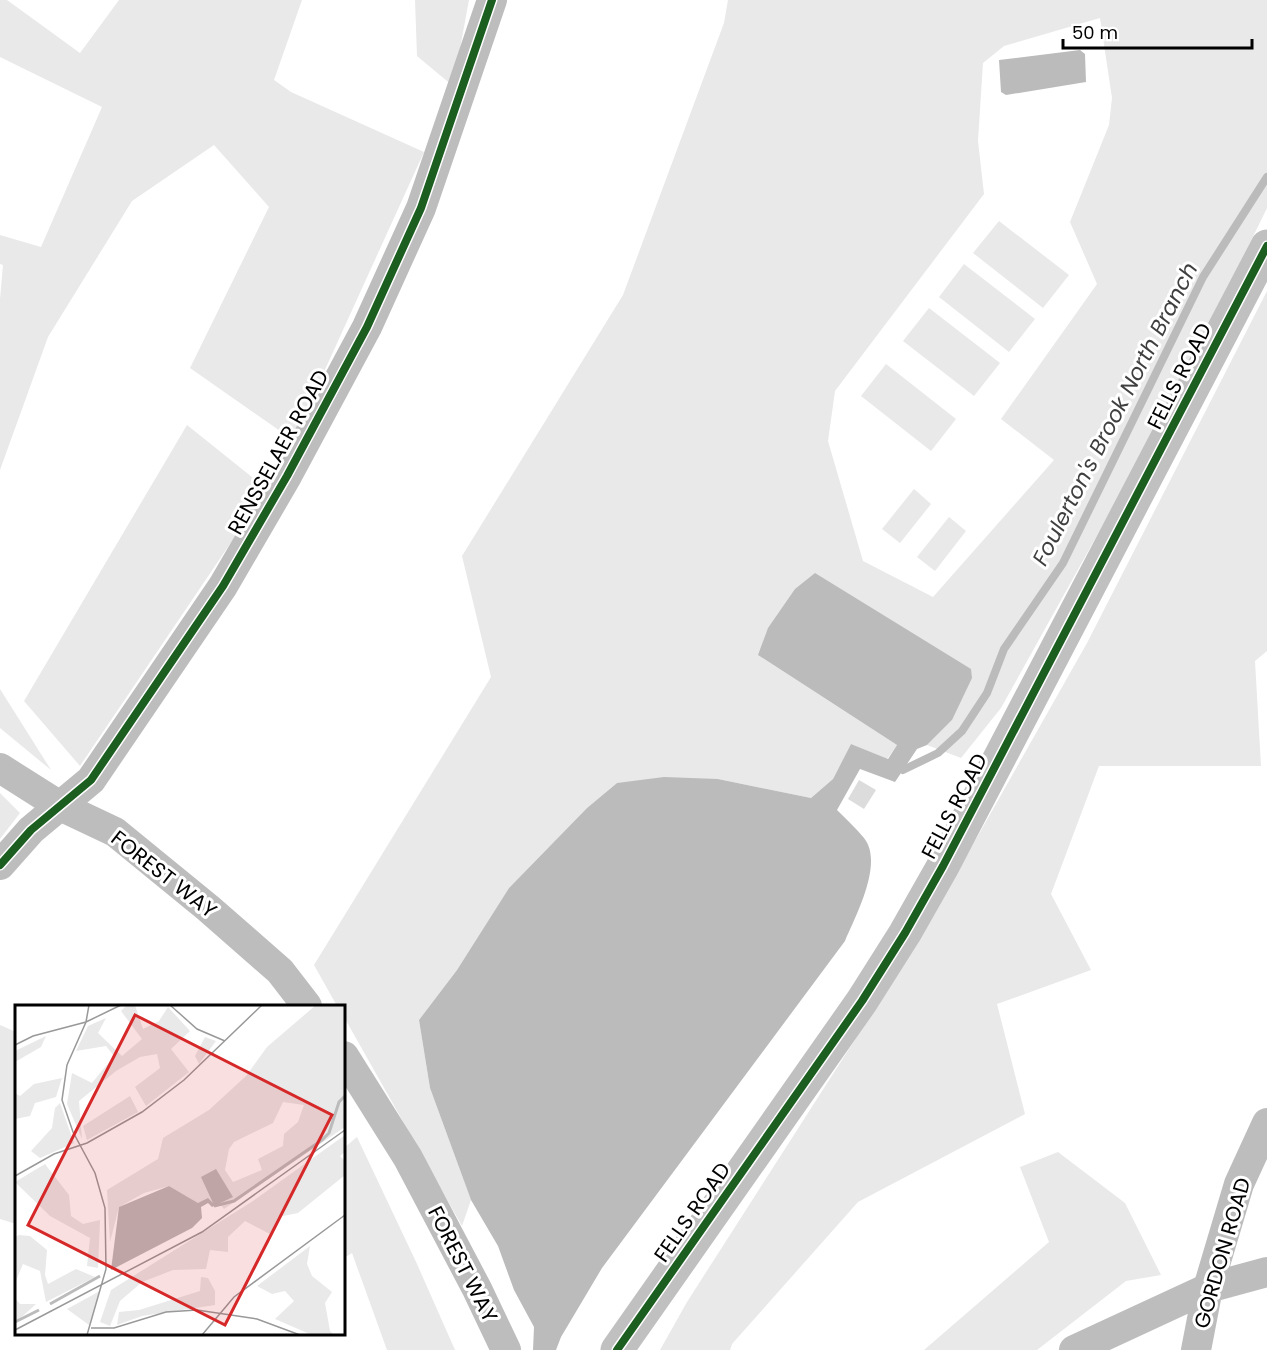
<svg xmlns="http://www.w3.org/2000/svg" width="1267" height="1350" viewBox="0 0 1267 1350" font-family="Poppins,sans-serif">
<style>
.green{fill:#e9e9e9;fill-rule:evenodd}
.water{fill:#bbb}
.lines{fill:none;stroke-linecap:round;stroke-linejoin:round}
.stream{stroke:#bbb;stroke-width:8}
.building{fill:#dcdcdc}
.street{stroke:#bdbdbd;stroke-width:30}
.secondary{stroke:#c0c0c0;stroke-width:33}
.cycleway-casing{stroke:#fff;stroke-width:11}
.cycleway{stroke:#1b5e20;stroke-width:8}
.labels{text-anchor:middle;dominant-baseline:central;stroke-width:6;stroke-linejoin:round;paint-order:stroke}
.street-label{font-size:21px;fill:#000;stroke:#fff}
.water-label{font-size:22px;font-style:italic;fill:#3f3f3f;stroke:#fff}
.inset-river{fill:none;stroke:#bbb;stroke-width:3}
.inset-road{fill:none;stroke:#999;stroke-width:1.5}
.view{fill:#d62828;fill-opacity:0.15;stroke:#d62828;stroke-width:3}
.inset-edge{fill:none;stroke:#000;stroke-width:3}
</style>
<rect width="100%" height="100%" fill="#fff"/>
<g class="green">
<path d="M0 0H7L80 53 119 0H302L274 80 291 92 424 152 293 440 190 368 269 207 214 145 132 201 48 337 0 470V299L3 265 0 264V235L41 247 102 107 0 57Z"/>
<path d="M415 0H469L453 86 417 56Z"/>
<path d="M728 0H1267V208L1180 386 1001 708 961 758 927 745 952 720 758 655 897 745 887 759 851 744 833 779 811 798 718 779 617 783 587 808 509 888 457 970 419 1020 430 1088 471 1200 462 1226 344 1017V1006H337L314 965 491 677 462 556 623 295 724 23ZM1100 18 1112 98 1109 125 1070 222 1097 284 1001 419 1054 460 933 597 863 561 828 441 835 391 984 194 978 141 983 63 1004 46Z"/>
<path d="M999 221 1069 275 1043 308 973 253Z"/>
<path d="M964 264 1035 319 1009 352 939 297Z"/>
<path d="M1267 291V651L1255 661 1261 766H1099L1051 894 1091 970 997 1004 1025 1114 858 1202 732 1344 730 1350H660L687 1302 920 938 1087 643Z"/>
<path d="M929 308 1000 363 974 396 903 341Z"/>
<path d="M886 364 956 419 931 451 861 396Z"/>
<path d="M187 425 267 489 80 766 24 701Z"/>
<path d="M914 489 931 504 900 543 882 529Z"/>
<path d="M949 517 966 531 935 571 917 557Z"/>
<path d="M0 689 51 770 0 728Z"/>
<path d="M0 793 20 813 0 839Z"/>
<path d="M0 1025 16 1032V1224L0 1219Z"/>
<path d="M357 1137 417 1264 455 1350H387L352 1253 344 1258V1148Z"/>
<path d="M1058 1152 1125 1203 1161 1275 1126 1281 1037 1350H924L1049 1242 1020 1167Z"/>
</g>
<g class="water">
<path d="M1080 50 1085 54 1086 82 1006 95 1001 92 999 60Z"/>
<path d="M815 573 971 669 972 678 952 720 927 745 917 749 895 782 860 769 837 810C846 819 856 828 864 838 884 863 856 915 845 941L602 1268 561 1337 556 1350H533L534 1327 514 1290 498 1246 471 1200 430 1088 419 1020 457 970 509 888 587 808 617 783 664 777 718 779 811 798 833 779 851 744 888 759 897 745 758 655 768 628 795 589Z"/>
</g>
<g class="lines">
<path class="stream" d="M903 770 938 753 962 731 987 693 1004 649 1063 563 1203 277 1267 177"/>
</g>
<path class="building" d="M859 780 876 790 864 809 848 799Z"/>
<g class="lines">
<g class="street">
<path d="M0 768 60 806 115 832 208 908 280 971 307 1006"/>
<path d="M0 865 31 830 91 780 223 586 287 476 367 327 421 208 492 0"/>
<path d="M344 1056 408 1158 477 1289 506 1350"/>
<path d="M1074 1350 1208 1288 1267 1272"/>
<path d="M1196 1350 1208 1288 1239 1184 1267 1123"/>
</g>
<path class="secondary" d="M617 1350 862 1001 905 933 943 866 1267 246"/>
<g class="cycleway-casing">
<g id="cycleway">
<path d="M0 865 31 830 91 780 223 586 287 476 367 327 421 208 492 0"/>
<path d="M617 1350 862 1001 905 933 943 866 1267 246"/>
</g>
</g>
<use href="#cycleway" class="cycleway"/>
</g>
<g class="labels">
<g class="street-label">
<text transform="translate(1179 376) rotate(-63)">FELLS ROAD</text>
<text transform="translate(278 452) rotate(-61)">RENSSELAER ROAD</text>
<text transform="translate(954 806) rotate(-62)">FELLS ROAD</text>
<text transform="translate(164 874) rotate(38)">FOREST WAY</text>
<text transform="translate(692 1212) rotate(-55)">FELLS ROAD</text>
<text transform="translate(1222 1253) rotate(-74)">GORDON ROAD</text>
<text transform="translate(463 1264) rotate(63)">FOREST WAY</text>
</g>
<g class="water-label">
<text transform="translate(1115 414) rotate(-63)">Foulerton's Brook North Branch</text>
</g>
</g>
<g transform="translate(15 1005)">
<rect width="330" height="330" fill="#fff"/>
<path d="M112 0H120L128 24 144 16 153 2 175 26 156 44 174 67 131 101 120 82 145 63 142 49 125 52 101 66 64 96 67 134 52 99 57 68 77 78 99 51 91 41 61 46 73 21 91 13 83 28 107 51 127 34 106 6ZM301 0H330V122L209 204 205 199 211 197 183 198 154 181 129 188 104 202 95 237 92 185 143 154 148 133 194 105 231 71 252 42ZM268 97 289 100 283 117 269 129 268 141 243 154 247 165 218 177 210 165 214 144 219 137 258 118ZM31 31 26 42 0 57V46ZM190 32 201 36 184 59 180 51ZM47 73 41 92 20 98 15 111 0 114V88L5 91 19 79ZM115 91 123 107 72 135 68 121ZM45 98 59 138 25 153 16 146 37 123 40 103ZM330 130V147L325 151 330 156V170L283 208 263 212 255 229 230 216 213 232V247L195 245 191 264 158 265 127 277 105 296 95 321 85 317 96 285 238 196ZM30 159 54 190 56 211 68 219 85 215 83 263 72 261 75 233 35 211 0 177ZM4 230 15 231 32 245 30 270 33 279 61 264 80 272 31 297 25 266 8 259 0 278V232ZM295 241 292 259 297 271 317 287 310 298 315 326 319 330H297L260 314 279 296 270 286 257 289 242 281ZM186 272 193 273 200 286V300L127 311 102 320 104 307 124 305 185 286ZM85 286 74 320 52 304ZM0 293 5 299H21L0 318Z" fill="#e9e9e9" fill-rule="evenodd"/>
<path d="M201 164 218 192 197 202 193 198 186 202 187 213 177 223 96 265 104 202 154 181 183 198 193 193 198 198 186 172Z" fill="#bbb"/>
<path class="inset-river" d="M199 201 219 196 307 135 314 128 324 97 330 91M35 299 85 271M0 317 24 305"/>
<path class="inset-road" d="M155 0 182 24 210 36M0 40 18 31 71 17 106 0M0 171 39 149 72 138 127 107 169 75 247 0M76 323H99L151 307 182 305 242 314 285 330M0 325 187 227 330 125M72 330 91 264 90 203 80 168 58 127 47 95 52 60 71 17 74 0M187 330 219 292 330 210"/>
<path class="view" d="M120 10 317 110 210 320 13 220Z"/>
<rect width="330" height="330" class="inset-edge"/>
</g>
<path d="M1063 39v9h189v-9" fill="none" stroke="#000000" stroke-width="3"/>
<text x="1072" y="39" font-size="18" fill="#000000" stroke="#ffffff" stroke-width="4.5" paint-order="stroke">50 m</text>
</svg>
